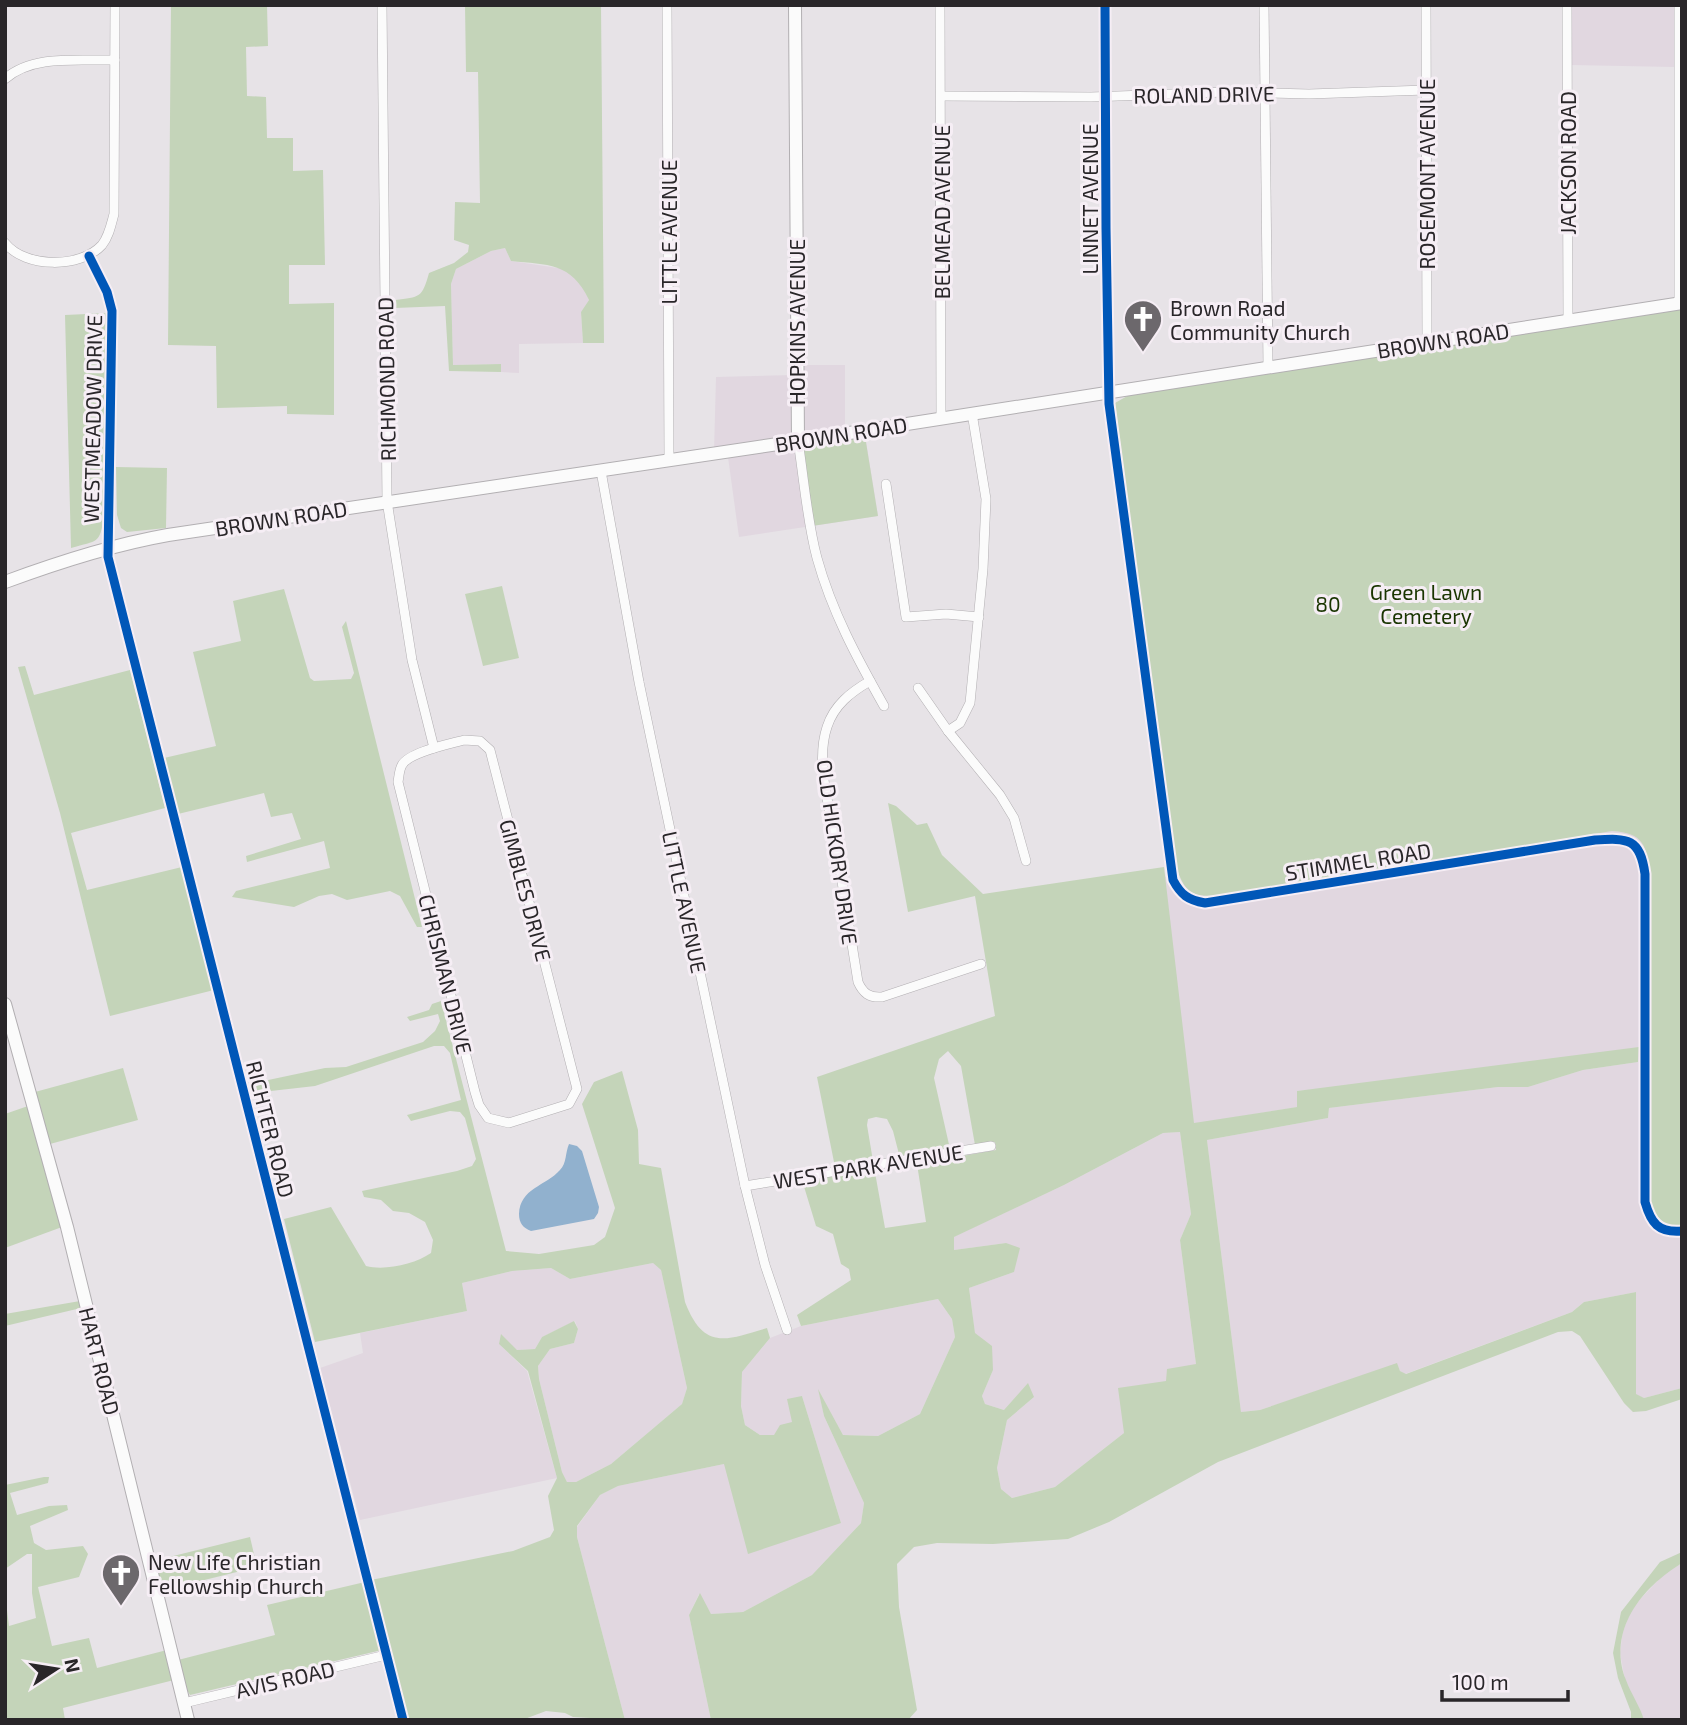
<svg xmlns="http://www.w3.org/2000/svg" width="1687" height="1725" viewBox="0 0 1687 1725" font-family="'Exo 2',sans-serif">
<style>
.built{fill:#e1d7e0}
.green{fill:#c4d4b9;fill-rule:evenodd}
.water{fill:#91b1ce}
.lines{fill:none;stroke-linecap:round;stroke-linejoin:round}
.street-casing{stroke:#b2afb2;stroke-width:10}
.secondary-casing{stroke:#b2afb2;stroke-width:14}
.street{stroke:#fbfbfb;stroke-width:9}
.secondary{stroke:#fbfbfb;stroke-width:12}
.cycleway-casing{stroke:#f6eef5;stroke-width:13}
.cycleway{stroke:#0057b8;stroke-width:9}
.labels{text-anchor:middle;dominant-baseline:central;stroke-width:6;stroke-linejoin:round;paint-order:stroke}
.street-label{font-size:21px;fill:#292629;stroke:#f6eef5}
.poi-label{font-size:21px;fill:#292629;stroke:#f6eef5;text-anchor:start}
.park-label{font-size:21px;fill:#193500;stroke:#f6eef5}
</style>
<rect width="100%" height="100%" fill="#e7e3e7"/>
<g class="built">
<path d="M1572 5H1675L1674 67 1571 65Z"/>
<path d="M505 248 511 261 565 269 581 283 589 300 581 312 583 343 519 344V373L501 372 500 364 453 365 451 284 456 269 491 251Z"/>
<path d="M795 365H845V438L865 435 878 516 739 537 727 450 714 452 716 377 795 375Z"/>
<path d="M1612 831 1626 832 1636 835 1644 844 1647 852 1650 874 1657 1217 1664 1223 1682 1226V1388L1644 1398 1636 1395V1292L1584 1302 1572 1312 1405 1374 1400 1371 1397 1364 1260 1410 1241 1412 1207 1140 1328 1118 1329 1108 1498 1087H1528L1583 1070 1638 1062 1297 1091 1298 1107 1193 1124 1164 877 1178 875 1181 883 1208 897 1227 895Z"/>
<path d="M1180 1132 1191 1214 1180 1240 1196 1364 1167 1381 1124 1433 1055 1487 1012 1498 1001 1489 997 1468 1007 1420 1034 1397 1004 1410 985 1404 982 1396 993 1370 975 1334 969 1288 1014 1272 1006 1243 954 1250 953 1237 1064 1185 1163 1133Z"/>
<path d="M653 1263 661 1270 687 1388 682 1404 611 1464 576 1482H567L562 1472 539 1379 538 1366 550 1349 574 1343 578 1329 575 1321 542 1337 535 1349 517 1350 499 1344 527 1371 557 1478 360 1520 320 1368 363 1353 360 1333 467 1311 462 1283 512 1271 551 1268 570 1279Z"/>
<path d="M938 1299 952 1319 955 1337 920 1414 878 1436 843 1435 819 1392 824 1416 864 1503 861 1523 812 1575 743 1612 711 1614 699 1594 689 1615 711 1720H625L577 1537V1527L600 1495 618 1486 724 1464 841 1523 802 1396 792 1423 774 1435H760L745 1425 741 1406 742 1372 770 1338 801 1326Z"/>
<path d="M1682 1563V1720H1644L1625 1680 1620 1653 1623 1630 1633 1607 1664 1574Z"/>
</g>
<g class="green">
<path d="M171 5H267L268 46 246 47 247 96 266 97 267 138H293V171L323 170 325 265H289V304L334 303V415L287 414V406L217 408 216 346 168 345Z"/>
<path d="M465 5H601L604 343H583L581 312 589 300C571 262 548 265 511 261L505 248 491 251 456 269 451 284 453 365 501 364V372L449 371 445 306 395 308V300C420 297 422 298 429 273L454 263 468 252 469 245 454 240 455 202 480 203 478 72H466Z"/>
<path d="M1682 308V1226C1663 1227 1654 1216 1650 1199V874C1646 845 1644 833 1612 831L1227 895C1196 897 1186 898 1176 866L1115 403 1129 395Z"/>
<path d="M108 313 104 515C100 545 98 540 71 548L65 315Z"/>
<path d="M864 430 878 516 812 526 799 442Z"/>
<path d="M116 467 167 468 166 528 127 532 121 528 117 515Z"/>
<path d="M502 586 519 658 483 666 465 594Z"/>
<path d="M284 589 310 678 314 681 351 679 354 673 342 627 346 621 422 927H417L400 896 390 891 347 900 332 894 319 896 294 907 232 897 236 891 330 868 324 841 247 862 246 856 301 839 292 813 271 817 264 793 178 814 164 758 216 746 193 652 241 641 233 601Z"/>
<path d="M25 666 34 695 130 670 165 808 71 833 87 890 182 867 214 990 110 1016 60 813 18 667Z"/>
<path d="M888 803 896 806 917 825 927 823 942 855 983 894 1164 867 1194 1123 1297 1107V1091L1639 1047 1638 1062 1583 1070 1528 1087H1498L1329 1108 1328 1118 1207 1140 1241 1412 1260 1410 1397 1363 1400 1371 1406 1374 1572 1312 1584 1302 1636 1292V1394L1644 1398 1682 1388V1399L1646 1411 1633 1412 1624 1403 1580 1336 1572 1331 1558 1332 1218 1462 1109 1522 1068 1539 993 1544 937 1543 914 1547 897 1564 899 1607 917 1710 908 1720H711L689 1615 700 1593 711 1614 743 1612 812 1575 861 1523 864 1503 824 1416 818 1389 843 1435 878 1436 920 1414 955 1337 952 1319 938 1299 801 1326 797 1315 851 1280 849 1269 841 1264 833 1234 816 1226 802 1180 874 1167 885 1228 926 1222 917 1164 996 1150 995 1142 975 1145 961 1066 948 1051 939 1059 934 1078 950 1149 900 1158 893 1131 887 1119 876 1117 868 1119 867 1125 873 1161 835 1167 817 1077 995 1016 975 896 908 912ZM1180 1132 1191 1214 1180 1240 1196 1364 1167 1369 1166 1381 1118 1388 1124 1433 1055 1487 1012 1498 1001 1489 997 1468 1007 1420 1034 1397 1028 1383 1004 1410 985 1404 982 1396 993 1370 992 1346 975 1333 969 1288 1014 1272 1020 1248 1006 1243 954 1250V1237L1064 1185 1163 1133Z"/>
<path d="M441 1001 506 1251 539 1254 594 1245 605 1237 615 1208 582 1104 594 1082 622 1071 638 1130 639 1164 661 1168 685 1302C704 1351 726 1340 767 1328L770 1338 742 1372 741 1406 745 1425 760 1435H774L780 1425 792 1422 787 1399 802 1396 841 1523 748 1554 724 1464 618 1486 600 1495 577 1526V1537L625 1720 573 1717 565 1713 546 1711 522 1720H408L371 1580 513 1551 550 1537 554 1530 548 1496 557 1478 528 1371 499 1344 501 1334 517 1350 535 1349 542 1337 574 1321 578 1329 574 1343 550 1349 538 1366 539 1379 562 1472 567 1482H576L611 1464 682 1404 687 1388 661 1270 653 1263 570 1279 551 1268 512 1271 462 1283 467 1311 315 1342 284 1219 331 1207 366 1266C385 1271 415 1264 431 1253L433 1240 425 1222 409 1213 393 1211 381 1200 364 1197 362 1191 457 1171 472 1166 476 1159 465 1118 460 1112 450 1111 411 1121 407 1115 461 1100 450 1053 444 1046H434L315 1086 262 1092 257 1091 254 1083 325 1068 346 1067 423 1042 435 1031 440 1021 438 1014 410 1021 407 1017 429 1010 432 1004Z"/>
<path d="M123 1068 138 1120 50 1144 35 1092Z"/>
<path d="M28 1106 62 1227 5 1248V1114Z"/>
<path d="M80 1301 81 1308 5 1326V1314Z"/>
<path d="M44 1477H49L48 1483 10 1493 17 1515 49 1506 67 1505 68 1510 30 1526 34 1543 46 1550 83 1546 88 1554 79 1577 38 1587 52 1646 89 1638 97 1668 167 1650 174 1680 63 1708 65 1720H5V1611L7 1610 9 1626 36 1618 32 1593V1554H27L5 1569V1485Z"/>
<path d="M250 1537 257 1567 160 1591 153 1561Z"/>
<path d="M1682 1552V1563C1641 1588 1607 1631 1626 1680 1631 1694 1640 1706 1644 1720H1631V1712L1618 1678 1613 1653 1621 1612 1660 1562Z"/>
<path d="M365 1582 382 1650 190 1695 185 1687 178 1660 275 1635 267 1605Z"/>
</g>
<path class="water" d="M569 1144 577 1146 582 1151 599 1207 598 1213 594 1219 531 1231C523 1228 519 1223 519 1214 520 1188 546 1186 560 1170 567 1163 565 1153 569 1144Z"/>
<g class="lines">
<g class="street-casing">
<g id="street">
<path d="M382 5 387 501 412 660 434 748"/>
<path d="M667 5 669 459"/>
<path d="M940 5 941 418"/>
<path d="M1105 5 1106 228 1109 404 1173 880C1181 895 1188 900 1205 903L1595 840C1628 838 1640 838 1645 874V1202C1651 1223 1658 1233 1682 1231"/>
<path d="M1264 5 1268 367"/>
<path d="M1426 5 1427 343"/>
<path d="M1567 5 1568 321"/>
<path d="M1679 5V303"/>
<path d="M5 79C33 54 80 61 115 60"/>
<path d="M941 96 1091 97 1226 92 1309 94 1426 90"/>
<path d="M5 243C25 268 80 269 102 245 109 236 111 225 114 214L115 5"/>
<path d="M89 256 107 292 112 311 108 557 403 1720"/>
<path d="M798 441C804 479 807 521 817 558 832 612 857 658 884 706"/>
<path d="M601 471 639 682 745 1186 765 1265 787 1330"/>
<path d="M886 484 906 617 946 614 979 617"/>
<path d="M870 681C851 692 834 705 827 727 815 763 830 808 836 844 843 890 851 936 858 982 863 993 869 998 882 997L981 964"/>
<path d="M918 688 948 731 1000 795 1014 818 1026 861"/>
<path d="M948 731 960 723 970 703 983 569 986 499 972 413"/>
<path d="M464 740 480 741 490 750 577 1089 569 1104 509 1123 488 1118 479 1105 475 1092 398 782C399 777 399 770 402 765 409 752 450 744 464 740Z"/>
<path d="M745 1186 991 1146"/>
<path d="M184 1703 386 1655"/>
</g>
</g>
<g class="secondary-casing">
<g id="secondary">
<path d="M795 5 798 441"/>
<path d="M5 582C59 562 111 545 168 535L798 441 1682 303"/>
<path d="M5 1004 67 1227 188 1720"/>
</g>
</g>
<use href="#street" class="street"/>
<use href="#secondary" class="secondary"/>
<g class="cycleway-casing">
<g id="cycleway">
<path d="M1105 5 1106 228 1109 404 1173 880C1181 895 1188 900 1205 903L1595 840C1628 838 1640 838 1645 874V1202C1651 1223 1658 1233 1682 1231"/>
<path d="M89 256 107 292 112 311 108 557 403 1720"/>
</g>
</g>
<use href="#cycleway" class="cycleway"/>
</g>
<defs>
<g id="church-pin" transform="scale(2.0125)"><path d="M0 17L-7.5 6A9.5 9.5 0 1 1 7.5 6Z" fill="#6c686c" stroke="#f6eef5"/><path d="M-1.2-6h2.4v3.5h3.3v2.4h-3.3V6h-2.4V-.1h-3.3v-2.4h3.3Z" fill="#fff"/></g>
</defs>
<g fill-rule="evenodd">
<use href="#church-pin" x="1143" y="319"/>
<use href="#church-pin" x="121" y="1573"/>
</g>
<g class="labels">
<g class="street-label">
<text transform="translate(1204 94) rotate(-1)">ROLAND DRIVE</text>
<text transform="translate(1567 163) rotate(-90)">JACKSON ROAD</text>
<text transform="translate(1426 174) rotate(-90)">ROSEMONT AVENUE</text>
<text transform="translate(1089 199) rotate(-90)">LINNET AVENUE</text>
<text transform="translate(941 212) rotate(-90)">BELMEAD AVENUE</text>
<text transform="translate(668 232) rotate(-90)">LITTLE AVENUE</text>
<text transform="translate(796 322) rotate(-90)">HOPKINS AVENUE</text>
<text transform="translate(1443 340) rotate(-9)">BROWN ROAD</text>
<text transform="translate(386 379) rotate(-91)">RICHMOND ROAD</text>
<text transform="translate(92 419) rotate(-89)">WESTMEADOW DRIVE</text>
<text transform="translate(841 434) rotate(-9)">BROWN ROAD</text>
<text transform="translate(281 518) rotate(-9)">BROWN ROAD</text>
<text transform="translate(838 852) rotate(82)">OLD HICKORY DRIVE</text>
<text transform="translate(1358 861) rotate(-9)">STIMMEL ROAD</text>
<text transform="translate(526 890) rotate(75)">GIMBLES DRIVE</text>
<text transform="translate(685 902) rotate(78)">LITTLE AVENUE</text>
<text transform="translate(446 974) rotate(76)">CHRISMAN DRIVE</text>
<text transform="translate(271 1129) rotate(76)">RICHTER ROAD</text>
<text transform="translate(868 1166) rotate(-9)">WEST PARK AVENUE</text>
<text transform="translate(100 1361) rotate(76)">HART ROAD</text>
<text transform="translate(285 1679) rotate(-13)">AVIS ROAD</text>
</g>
<g class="poi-label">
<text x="1170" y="307">Brown Road<tspan x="1170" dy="24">Community Church</tspan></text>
<text x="148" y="1561">New Life Christian<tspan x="148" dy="24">Fellowship Church</tspan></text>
</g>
<g class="park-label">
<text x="1426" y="591">Green Lawn<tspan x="1426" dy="24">Cemetery</tspan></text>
<text x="1328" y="603">80</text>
</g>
</g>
<rect width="1687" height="1725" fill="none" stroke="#292629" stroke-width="14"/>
<g transform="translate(56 1669) rotate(78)" stroke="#f6eef5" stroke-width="5" paint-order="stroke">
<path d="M0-5L12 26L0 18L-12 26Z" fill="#292629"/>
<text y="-10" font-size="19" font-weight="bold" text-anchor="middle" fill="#292629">N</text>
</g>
<path d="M1442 1690v10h126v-10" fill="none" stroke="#292629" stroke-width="3.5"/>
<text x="1452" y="1690" font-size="21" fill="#292629" stroke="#f6eef5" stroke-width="5" paint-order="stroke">100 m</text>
</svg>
